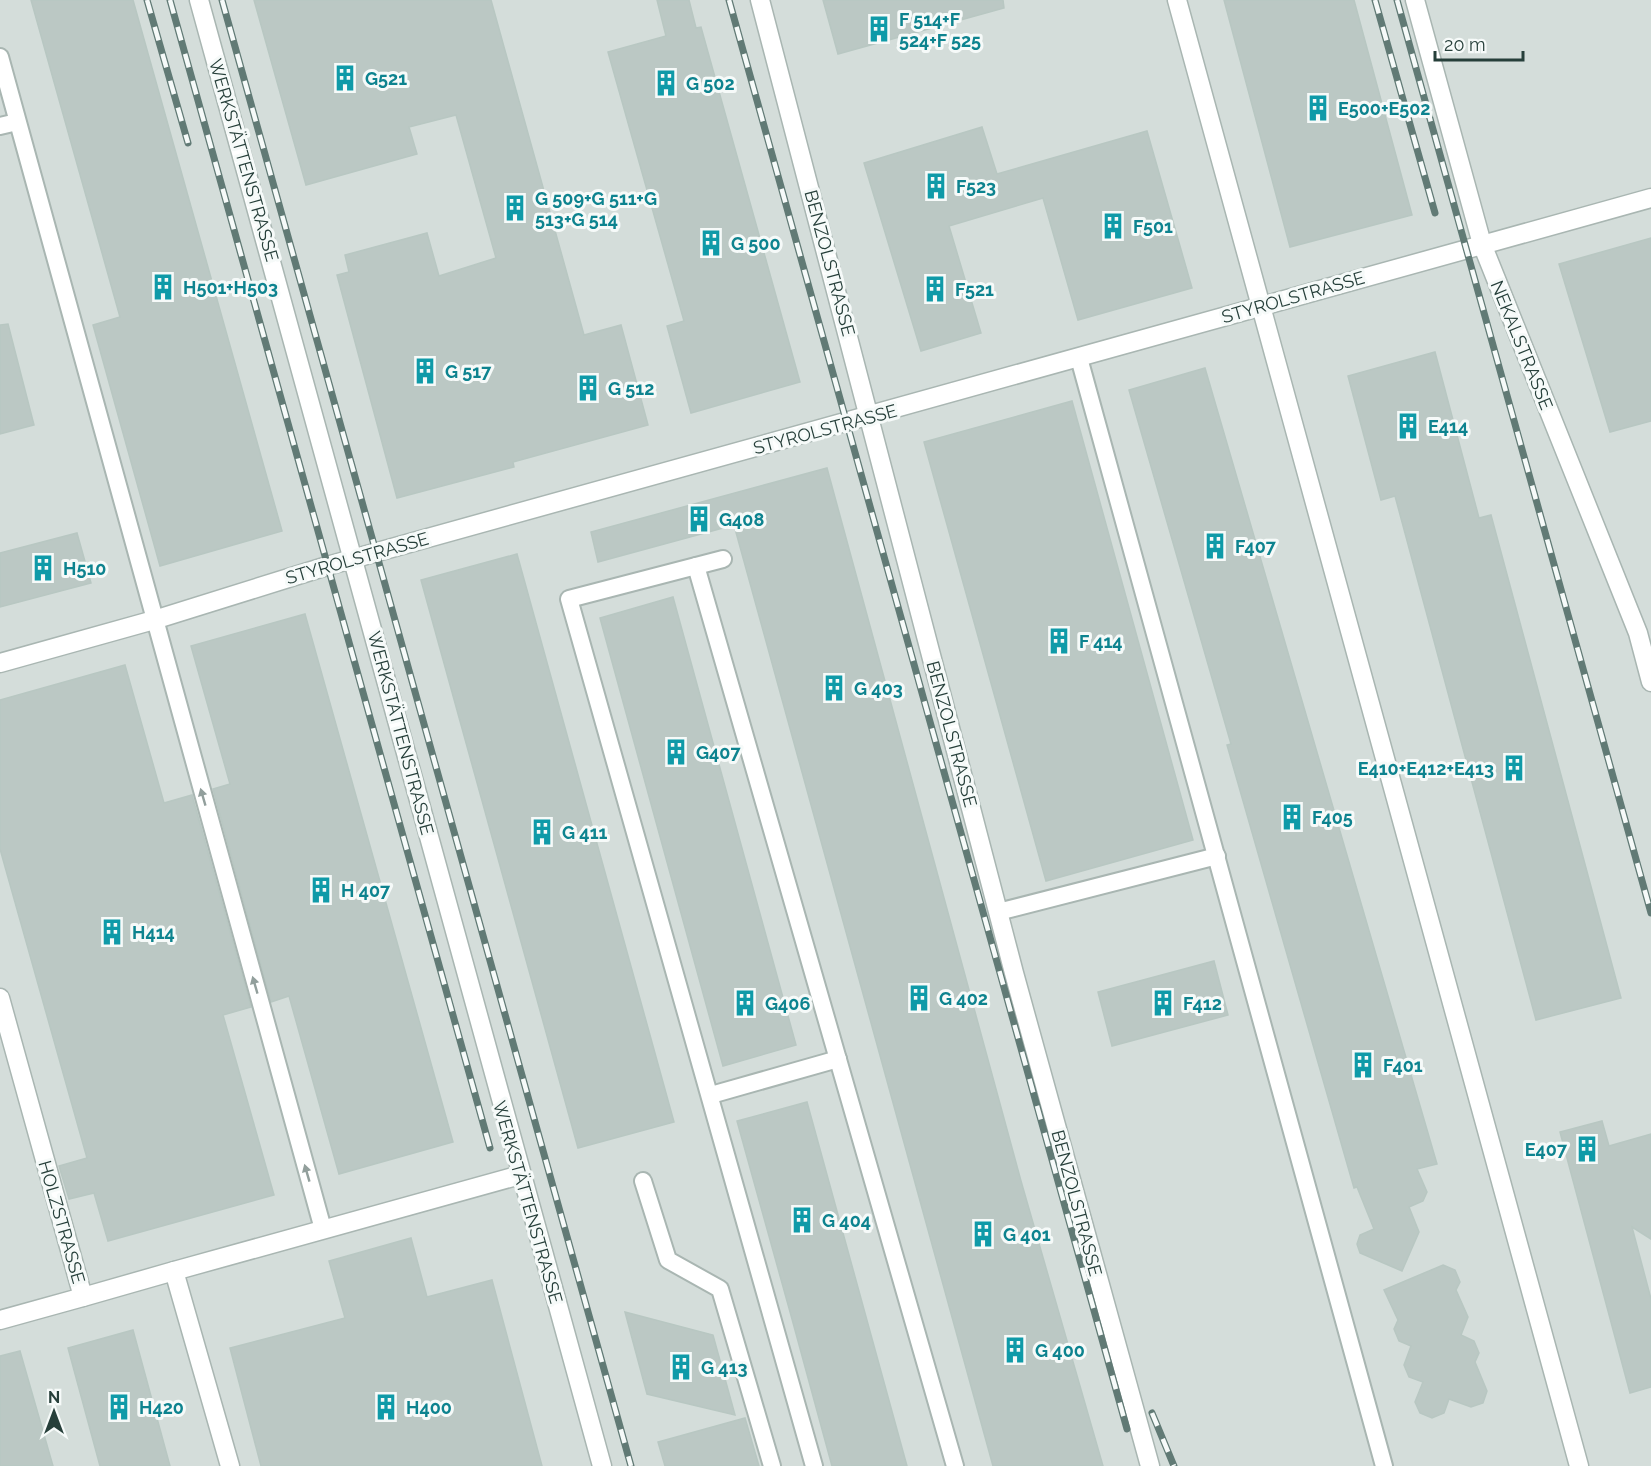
<svg xmlns="http://www.w3.org/2000/svg" width="1651" height="1466" viewBox="0 0 1651 1466" font-family="Raleway,sans-serif">
<style>
.built{fill:#d4ddda}
.building{fill:#bbc8c4;stroke:#b8c7c2;stroke-width:1.5}
.lines{fill:none;stroke-linecap:round;stroke-linejoin:round}
.lane-casing{stroke:#a9b6b2;stroke-width:20}
.street-casing{stroke:#a9b6b2;stroke-width:21}
.lane{stroke:#fff;stroke-width:16}
.street{stroke:#fff;stroke-width:18}
.rail-casing{stroke:#617a75;stroke-width:7}
.rail{stroke:#f6faf9;stroke-width:4.5;stroke-dasharray:14;stroke-linecap:butt}
.oneway{fill:#929f9c}
.labels{text-anchor:middle;dominant-baseline:central;stroke-width:6;stroke-linejoin:round;paint-order:stroke}
.culture-label{font-size:18px;font-weight:bold;fill:#0d838f;stroke:#f6faf9;text-anchor:start}
.street-label{font-size:18px;fill:#263f3a;stroke:#f6faf9}
</style>
<rect width="100%" height="100%" fill="#e6eeeb"/>
<rect class="built" x="0" y="0" width="1651" height="1466"/>
<g class="building">
<path d="M31 0H133L282 531 160 566 93 325 120 317Z"/>
<path d="M254 0H491L584 335 621 325 648 425 513 462 514 467 397 498 337 275 349 272 345 255 427 233 439 276 496 258 456 115 409 127 417 154 306 185Z"/>
<path d="M657 0H689L696 28 701 27 800 382 691 413 667 326 684 321 608 52 666 36Z"/>
<path d="M823 0H1003L1004 8 838 54Z"/>
<path d="M1224 0H1354L1412 215 1290 247Z"/>
<path d="M982 127 997 174 1147 131 1192 288 1078 320 1043 198 949 226 981 333 921 351 864 163Z"/>
<path d="M1651 238V421L1610 432 1559 264Z"/>
<path d="M8 324 34 425 0 434V325Z"/>
<path d="M1435 352 1479 518 1491 515 1621 998 1536 1020 1395 496 1381 500 1348 376Z"/>
<path d="M1205 368 1437 1164 1417 1169 1427 1192 1423 1201 1409 1207 1419 1232 1402 1271 1360 1253 1357 1244 1360 1235 1374 1229 1357 1187 1354 1188 1227 745 1231 744 1129 390Z"/>
<path d="M1072 401 1193 840 1046 881 924 442Z"/>
<path d="M827 468 1021 1181 1103 1466H993L734 525 598 562 591 532Z"/>
<path d="M77 533 91 583 0 607V553Z"/>
<path d="M517 554 674 1122 578 1148 421 580Z"/>
<path d="M673 597 796 1045 723 1066 600 618Z"/>
<path d="M305 614 453 1142 339 1174 289 996 271 1002 213 789 230 784 191 646Z"/>
<path d="M125 665 164 803 192 795 251 1007 223 1015 274 1195 108 1241 94 1193 69 1199 59 1166 87 1158 0 849V700Z"/>
<path d="M1214 961 1228 1015 1112 1046 1098 992Z"/>
<path d="M807 1102 907 1466H832L792 1319 737 1121Z"/>
<path d="M1602 1121 1609 1146 1651 1134V1239L1632 1227 1651 1299V1387L1630 1393 1560 1132Z"/>
<path d="M411 1238 427 1297 492 1280 542 1466H261L230 1348 345 1318 329 1261Z"/>
<path d="M1443 1265 1455 1270 1460 1282 1456 1290 1468 1317 1461 1335 1474 1341 1479 1353 1475 1362 1487 1391 1483 1403 1471 1407 1449 1399 1444 1413 1432 1418 1420 1413 1415 1402 1423 1382 1409 1377 1404 1365 1411 1346 1399 1341 1394 1329 1398 1320 1384 1290Z"/>
<path d="M625 1312 713 1335 735 1415 647 1394Z"/>
<path d="M133 1330 170 1466H100L68 1348Z"/>
<path d="M20 1351 53 1466H0V1356Z"/>
<path d="M745 1418 759 1466H665L658 1442Z"/>
</g>
<g class="lines">
<g class="lane-casing">
<g id="lane">
<path d="M0 57 323 1229"/>
<path d="M0 126 17 122"/>
<path d="M1079 358 1384 1466"/>
<path d="M723 559 569 599 814 1466"/>
<path d="M696 566 955 1466"/>
<path d="M998 912 1217 856"/>
<path d="M711 1095 838 1059"/>
<path d="M643 1181 668 1260 720 1289 772 1466"/>
</g>
</g>
<g class="street-casing">
<g id="street">
<path d="M199 0C335 488 464 978 602 1466"/>
<path d="M760 0 1014 973 1150 1466"/>
<path d="M1177 0 1579 1466"/>
<path d="M1415 0 1482 244 1638 633 1651 682"/>
<path d="M0 663 154 620 327 566 1651 198"/>
<path d="M0 998 83 1297 174 1271 230 1466"/>
<path d="M174 1271 520 1175"/>
<path d="M0 1320 83 1297"/>
</g>
</g>
<use href="#lane" class="lane"/>
<use href="#street" class="street"/>
<g class="rail-casing">
<g id="rail">
<path d="M147 0 188 143"/>
<path d="M170 0 490 1148"/>
<path d="M222 0 631 1466"/>
<path d="M729 0 1127 1429"/>
<path d="M1375 0 1435 213"/>
<path d="M1397 0 1651 913"/>
<path d="M1152 1413 1174 1466"/>
</g>
</g>
<use href="#rail" class="rail"/>
</g>
<defs><path id="oneway-solid" d="M-6-.8H1V-3.2L6.5 0L1 3.2V.8H-6Z" transform="scale(1.5)"/></defs>
<g class="oneway">
<use href="#oneway-solid" transform="translate(203 797) rotate(-106)"/>
<use href="#oneway-solid" transform="translate(255 985) rotate(-106)"/>
<use href="#oneway-solid" transform="translate(307 1173) rotate(-106)"/>
</g>
<defs>
<g id="building-bare" transform="scale(2.07)"><path d="M-4-6H4V6H1V3H-1V6H-4ZM-2.5-4.3h1.7v1.8h-1.7ZM.8-4.3h1.7v1.8H.8ZM-2.5-1h1.7V.8h-1.7ZM.8-1h1.7V.8H.8Z" fill="#0f9aa8" stroke="#f6faf9" stroke-width="2.5" paint-order="stroke"/></g>
</defs>
<g fill-rule="evenodd">
<use href="#building-bare" x="879" y="29"/>
<use href="#building-bare" x="345" y="78"/>
<use href="#building-bare" x="666" y="83"/>
<use href="#building-bare" x="1318" y="108"/>
<use href="#building-bare" x="936" y="186"/>
<use href="#building-bare" x="515" y="208"/>
<use href="#building-bare" x="1113" y="226"/>
<use href="#building-bare" x="711" y="243"/>
<use href="#building-bare" x="163" y="287"/>
<use href="#building-bare" x="935" y="289"/>
<use href="#building-bare" x="425" y="371"/>
<use href="#building-bare" x="588" y="388"/>
<use href="#building-bare" x="1408" y="426"/>
<use href="#building-bare" x="699" y="519"/>
<use href="#building-bare" x="1215" y="546"/>
<use href="#building-bare" x="43" y="568"/>
<use href="#building-bare" x="1059" y="641"/>
<use href="#building-bare" x="834" y="688"/>
<use href="#building-bare" x="676" y="752"/>
<use href="#building-bare" x="1514" y="768"/>
<use href="#building-bare" x="1292" y="817"/>
<use href="#building-bare" x="542" y="832"/>
<use href="#building-bare" x="321" y="890"/>
<use href="#building-bare" x="112" y="932"/>
<use href="#building-bare" x="919" y="998"/>
<use href="#building-bare" x="745" y="1003"/>
<use href="#building-bare" x="1163" y="1003"/>
<use href="#building-bare" x="1363" y="1065"/>
<use href="#building-bare" x="1587" y="1149"/>
<use href="#building-bare" x="802" y="1220"/>
<use href="#building-bare" x="983" y="1234"/>
<use href="#building-bare" x="1015" y="1350"/>
<use href="#building-bare" x="681" y="1367"/>
<use href="#building-bare" x="119" y="1407"/>
<use href="#building-bare" x="386" y="1407"/>
</g>
<g class="labels">
<g class="culture-label">
<text x="899" y="19">F 514+F<tspan x="899" dy="21">524+F 525</tspan></text>
<text x="365" y="78">G521</text>
<text x="686" y="83">G 502</text>
<text x="1338" y="108">E500+E502</text>
<text x="956" y="186">F523</text>
<text x="535" y="198">G 509+G 511+G<tspan x="535" dy="21">513+G 514</tspan></text>
<text x="1133" y="226">F501</text>
<text x="731" y="243">G 500</text>
<text x="183" y="287">H501+H503</text>
<text x="955" y="289">F521</text>
<text x="445" y="371">G 517</text>
<text x="608" y="388">G 512</text>
<text x="1428" y="426">E414</text>
<text x="719" y="519">G408</text>
<text x="1235" y="546">F407</text>
<text x="63" y="568">H510</text>
<text x="1079" y="641">F 414</text>
<text x="854" y="688">G 403</text>
<text x="696" y="752">G407</text>
<text x="1494" y="768" text-anchor="end">E410+E412+E413</text>
<text x="1312" y="817">F405</text>
<text x="562" y="832">G 411</text>
<text x="341" y="890">H 407</text>
<text x="132" y="932">H414</text>
<text x="939" y="998">G 402</text>
<text x="765" y="1003">G406</text>
<text x="1183" y="1003">F412</text>
<text x="1383" y="1065">F401</text>
<text x="1567" y="1149" text-anchor="end">E407</text>
<text x="822" y="1220">G 404</text>
<text x="1003" y="1234">G 401</text>
<text x="1035" y="1350">G 400</text>
<text x="701" y="1367">G 413</text>
<text x="139" y="1407">H420</text>
<text x="406" y="1407">H400</text>
</g>
<g class="street-label">
<text transform="translate(244 160) rotate(74)">WERKSTÄTTENSTRASSE</text>
<text transform="translate(830 263) rotate(75)">BENZOLSTRASSE</text>
<text transform="translate(1293 297) rotate(-16)">STYROLSTRASSE</text>
<text transform="translate(1522 345) rotate(68)">NEKALSTRASSE</text>
<text transform="translate(825 429) rotate(-15)">STYROLSTRASSE</text>
<text transform="translate(357 558) rotate(-16)">STYROLSTRASSE</text>
<text transform="translate(401 733) rotate(75)">WERKSTÄTTENSTRASSE</text>
<text transform="translate(952 734) rotate(75)">BENZOLSTRASSE</text>
<text transform="translate(528 1202) rotate(74)">WERKSTÄTTENSTRASSE</text>
<text transform="translate(1077 1203) rotate(75)">BENZOLSTRASSE</text>
<text transform="translate(62 1222) rotate(74)">HOLZSTRASSE</text>
</g>
</g>
<g transform="translate(54 1412)" stroke="#f6faf9" stroke-width="4.5" paint-order="stroke">
<path d="M0-4.5L10 22L0 15L-10 22Z" fill="#263f3a"/>
<text y="-9" font-size="16" font-weight="bold" text-anchor="middle" fill="#263f3a">N</text>
</g>
<path d="M1435 51v9h88v-9" fill="none" stroke="#263f3a" stroke-width="3"/>
<text x="1444" y="51" font-size="18" fill="#263f3a" stroke="#f6faf9" stroke-width="4.5" paint-order="stroke">20 m</text>
</svg>
